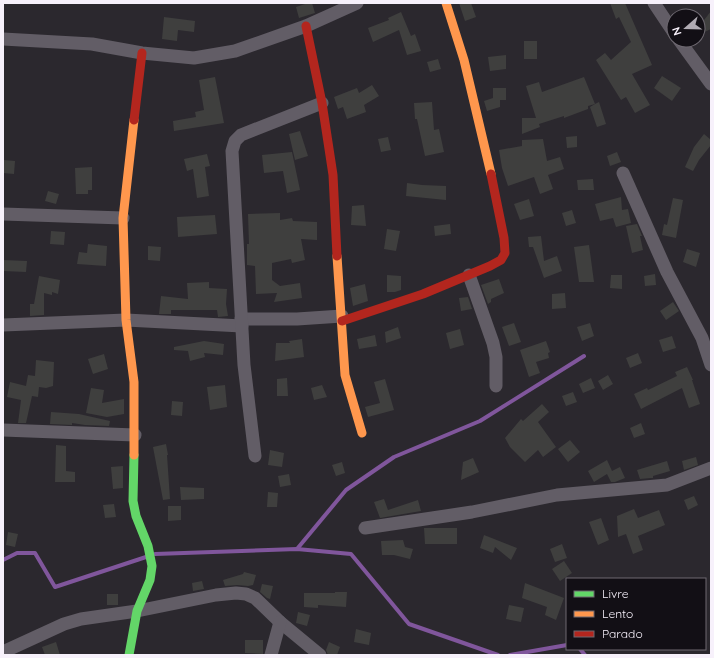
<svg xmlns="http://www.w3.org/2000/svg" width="714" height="658" viewBox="0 0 714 658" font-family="Quicksand,sans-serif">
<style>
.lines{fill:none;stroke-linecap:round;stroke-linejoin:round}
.stream{stroke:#80569c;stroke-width:4}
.building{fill:#3f3f3e}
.street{stroke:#625d66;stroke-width:13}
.fast{stroke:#63d668;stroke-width:9}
.slow{stroke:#ff974d;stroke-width:9}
.jam{stroke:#b3261e;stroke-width:9}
</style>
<rect width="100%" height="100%" fill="#2b282e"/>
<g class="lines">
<g class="stream">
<path d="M297 549 346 490 394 457 480 421 584 356"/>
<path d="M155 554 297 549 351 554 409 624 498 655"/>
<path d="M3 560 17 553H35L55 587 146 557"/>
<path d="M580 649 585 655"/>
<path d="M510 655 567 645"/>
</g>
</g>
<g class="building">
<path d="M308 3H312L315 13 299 18 296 7Z"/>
<path d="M459 3H471L476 17 465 21Z"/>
<path d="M610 3H625L652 65 632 74 650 105 635 113 626 97 621 100 596 60 605 53 611 60 631 42 619 17 616 19Z"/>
<path d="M711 11V29L698 35V28Z"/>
<path d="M401 12 411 36 415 34 421 51 407 55 399 30 373 42 368 28 389 20 388 18Z"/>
<path d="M164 17 195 21 194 32 178 30 177 41 162 39Z"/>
<rect x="524" y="41" width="13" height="18"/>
<path d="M506 55V69L490 71 488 57Z"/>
<path d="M438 59 441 69 430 72 427 62Z"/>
<path d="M662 76 681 88 672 101 654 88Z"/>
<path d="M215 77 224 123 174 131 173 121 196 117 195 112 204 110 199 80Z"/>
<path d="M584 77 595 104 599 102 606 124 597 127 590 107 595 104 588 106V109L564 118V116L539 124 540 127 522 134V118H536L526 86 539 82 542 92Z"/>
<path d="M372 85 379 96 364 105 366 112 347 119 343 107 338 109 334 97 357 88 359 93Z"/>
<path d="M493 88H506V100H500V107L487 111 484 101 493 98Z"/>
<path d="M432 102 434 130 439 129 444 152 425 156 417 119H415L414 103Z"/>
<path d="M300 131 308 156 295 160 289 134Z"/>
<path d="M704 134 711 140V145L699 160 693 171 685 167 694 147Z"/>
<path d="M577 136V147L567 148 566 137Z"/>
<path d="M388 137 391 150 381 152 378 139Z"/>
<path d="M543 139 547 161 560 157 564 169 548 175 553 189 540 194 534 177 508 186 502 168 499 150 522 146V140Z"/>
<path d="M292 152 300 190 287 193 283 171 264 173 262 155Z"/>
<path d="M617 152 621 162 610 166 607 156Z"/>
<path d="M207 154 210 166 205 167 209 196 197 198 193 169 187 171 184 159Z"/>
<path d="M4 160 15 161 14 174 3 173Z"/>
<path d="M92 167V190H88V194H76L75 168Z"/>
<path d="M593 179 594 190H578L577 180Z"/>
<path d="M407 183 422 185 446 186V200L406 196Z"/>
<path d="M48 191 59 194 56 204 45 201Z"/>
<path d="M621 197 622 210 628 209 631 223 616 227 613 218 600 221 595 204Z"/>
<path d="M673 198 683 200 676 238 662 235 664 224 667 225Z"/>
<path d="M529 199 534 216 520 220 514 204Z"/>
<path d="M364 205 366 226 351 225 352 206Z"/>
<path d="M572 210 576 223 566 226 562 213Z"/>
<path d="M280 213V220L292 218 293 221 317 222V240L301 239 305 260 292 263 291 259 272 263V280L280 286 300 283 302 298 274 302 277 293 256 294 255 266 247 265V244H249L248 214Z"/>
<path d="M215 215 217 234 178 237 177 217Z"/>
<path d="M450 224 451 234 435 236 434 226Z"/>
<path d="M637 224 642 236H640L643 250 632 253 626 226Z"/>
<path d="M387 229 400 231 396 251 384 249Z"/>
<path d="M51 231 65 232 64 245 50 244Z"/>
<path d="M541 236 544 261 557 256 562 271 544 278 533 247H529L528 237Z"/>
<path d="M88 244 107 246 106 266 77 264 79 252 87 253Z"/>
<path d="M589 245 594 282H579L574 247Z"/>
<path d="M148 246 161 247 160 261 148 260Z"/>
<path d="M687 249 700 253 696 267 683 262Z"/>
<path d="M3 260 27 261 26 272 3 271Z"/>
<path d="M655 274 656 285 645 286 644 276Z"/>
<path d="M387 275 401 276V290L395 292H387Z"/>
<path d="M611 275H622V289L610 288Z"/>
<path d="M39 276 60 280 58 294 52 292V295L44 293V315L30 316V304H34Z"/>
<path d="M499 279 504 293 491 299V302L488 304 481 285Z"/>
<path d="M209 282V288L227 289 226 304 228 316 218 317 217 310H171V314H159L161 296 188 299 187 283Z"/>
<path d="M365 284 368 301 353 306 350 288Z"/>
<path d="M565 293 566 308 552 309V294Z"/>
<path d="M468 297 472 309 461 311 459 298Z"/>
<path d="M673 302 679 311 666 320 660 311Z"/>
<path d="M514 323 521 342 509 346 502 327Z"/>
<path d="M590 323 594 336 582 341 577 327Z"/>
<path d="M398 327 401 338 386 343 385 332Z"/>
<path d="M460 329 464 345 450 349 446 333Z"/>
<path d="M375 335 377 346 359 349 357 339Z"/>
<path d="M672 336 676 348 663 352 659 340Z"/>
<path d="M302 339 304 357 275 361 276 343H290L289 341Z"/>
<path d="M204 341 224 344 223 355 204 353 205 357 190 361 188 351 174 350V347Z"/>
<path d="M546 341 550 352 548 353 549 358 536 362 540 373 529 377 520 350Z"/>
<path d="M638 353 642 363 630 368 626 358Z"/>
<path d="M104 354 108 369 93 374 88 359Z"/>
<path d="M36 360 54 362 53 386 46 388 39 387 38 397 32 396 26 423H18L21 400 7 397 10 382 26 386 28 375 35 376Z"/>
<path d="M687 367 693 380H692L700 404 689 408 682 388 641 409 634 394 647 388 648 390 677 376 675 372Z"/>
<path d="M608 375 613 384 603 390 598 381Z"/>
<path d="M287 378 288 396H277V379Z"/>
<path d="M591 378 595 388 583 393 579 384Z"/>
<path d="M385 379 394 410 368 417 365 407 380 403 374 382Z"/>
<path d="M225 385 227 407 210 410 207 387Z"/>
<path d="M322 385 327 397 314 400 311 388Z"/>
<path d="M91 388 104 390 102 403 124 399V414L107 417 86 413Z"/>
<path d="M573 392 577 402 566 406 562 396Z"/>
<path d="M172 401 183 402 182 416 171 415Z"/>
<path d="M542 404 549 412 538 422 556 447 543 457 538 450 525 462 510 447 505 438 521 419 523 421Z"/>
<path d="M51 412 79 414 110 421 109 426 85 425 72 423V425L50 424Z"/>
<path d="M641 423 645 434 634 438 630 428Z"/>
<path d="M570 440 580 452 568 462 558 449Z"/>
<path d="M166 444 168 455H167L170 499 163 500 153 447Z"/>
<path d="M56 445 66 446V471L75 472V482H55Z"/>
<path d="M270 450 284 453 282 467 268 465Z"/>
<path d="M696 457 698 465 684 470 682 461Z"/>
<path d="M473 458 479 472 461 480 463 462Z"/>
<path d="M607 460 612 471 620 467 625 478 615 482H611L607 474 594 482 588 471Z"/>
<path d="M667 461 670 471 653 476V478H651L640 479 637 470Z"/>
<path d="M342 462 345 473 336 476 332 465Z"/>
<path d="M123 466V488L113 489 111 467Z"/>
<path d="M289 474 291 485 280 487 278 476Z"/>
<path d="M180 487 204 488V499L181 500Z"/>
<path d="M268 492 278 493 277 507H267Z"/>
<path d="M694 496 698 505 688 510 684 500Z"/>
<path d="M384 499 388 510 418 500 421 511 380 518 374 502Z"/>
<path d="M114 504 116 517 105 518 103 505Z"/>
<path d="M168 506H181V520L168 521Z"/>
<path d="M634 509 638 518 659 510 665 525 638 536 643 550 633 554 626 534 618 537 617 516Z"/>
<path d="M601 518 609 540 598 545 589 522Z"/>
<path d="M424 528H457V544H425Z"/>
<path d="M8 532 18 534 15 547 6 545Z"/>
<path d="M484 535 517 548 511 560 495 547 493 553 480 548Z"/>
<path d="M403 540 405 547 413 549 410 559 394 555H382L381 541Z"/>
<path d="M562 544 567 558 555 562 550 549Z"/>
<path d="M564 561 572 573 560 581 552 569Z"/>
<path d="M244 572 256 575 253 585 248 586 237 585 225 586 223 580 243 574Z"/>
<path d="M202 581 204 589 193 591 192 583Z"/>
<path d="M525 583 564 598 556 620 545 615 547 607 522 598Z"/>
<path d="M262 584 273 586 270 599 267 598 260 592Z"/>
<path d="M335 592H347L346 607 318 605V608L304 607V593H335Z"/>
<rect x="107" y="594" width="11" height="11"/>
<path d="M509 605 524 608 521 622 506 619Z"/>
<path d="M298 612 310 615 307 626 296 623Z"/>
<path d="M356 629 371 633 369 645 354 642Z"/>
<path d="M245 640H263V654L245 653Z"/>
<path d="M56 642 60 655H45L42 647Z"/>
<path d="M329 642 340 647 337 655H328L326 650Z"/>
</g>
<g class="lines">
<g class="street">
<path d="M654 3 674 33"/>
<path d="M3 39 92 44 142 53 194 58 235 51 306 26 357 3"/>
<path d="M679 40 711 84"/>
<path d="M623 173 667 272 702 338 711 365"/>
<path d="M3 214 123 218"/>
<path d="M469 275 493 343 496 357V386"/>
<path d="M241 319H297L342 316"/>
<path d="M3 325 126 320 242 326"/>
<path d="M3 430 135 435"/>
<path d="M255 456 244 365 232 151 235 141 241 135 322 103"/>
<path d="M365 528 472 512 557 495 667 485 711 468"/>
<path d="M3 652 64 624 81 619 137 611 216 595 236 593 246 594 255 598 280 622 320 655"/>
<path d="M271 655 280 622"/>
</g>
<path class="fast" d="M129 655 137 611 150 580 152 566 148 546 136 516 133 501 134 455"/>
<g class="slow">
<path d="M446 3 464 60 491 174"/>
<path d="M134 120 123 218 126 320 134 382V455"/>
<path d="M337 256 345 375 362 433"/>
</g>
<g class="jam">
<path d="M306 26 322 103 333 175 337 256"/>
<path d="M134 120 142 53"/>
<path d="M342 321 423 294 490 266 501 260 505 253 504 238 491 174"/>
</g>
</g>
<rect width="714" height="658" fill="none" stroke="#f7f1fb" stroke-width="8"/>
<rect x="566" y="578" width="140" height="72" fill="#120f15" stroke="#6e6971"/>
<rect x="574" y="591" width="20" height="6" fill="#63d668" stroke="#6e6971"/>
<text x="602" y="598" font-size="12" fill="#f7f1fb">Livre</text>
<rect x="574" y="611" width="20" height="6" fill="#ff974d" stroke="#6e6971"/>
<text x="602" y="618" font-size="12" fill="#f7f1fb">Lento</text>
<rect x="574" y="631" width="20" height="6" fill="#b3261e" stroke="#6e6971"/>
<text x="602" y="638" font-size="12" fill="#f7f1fb">Parado</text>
<g transform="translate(686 28) rotate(250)"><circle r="19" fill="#120f15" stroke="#6e6971"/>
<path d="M0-3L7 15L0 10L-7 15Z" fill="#b0abb3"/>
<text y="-6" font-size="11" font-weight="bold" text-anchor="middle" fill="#f7f1fb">N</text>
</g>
</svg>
